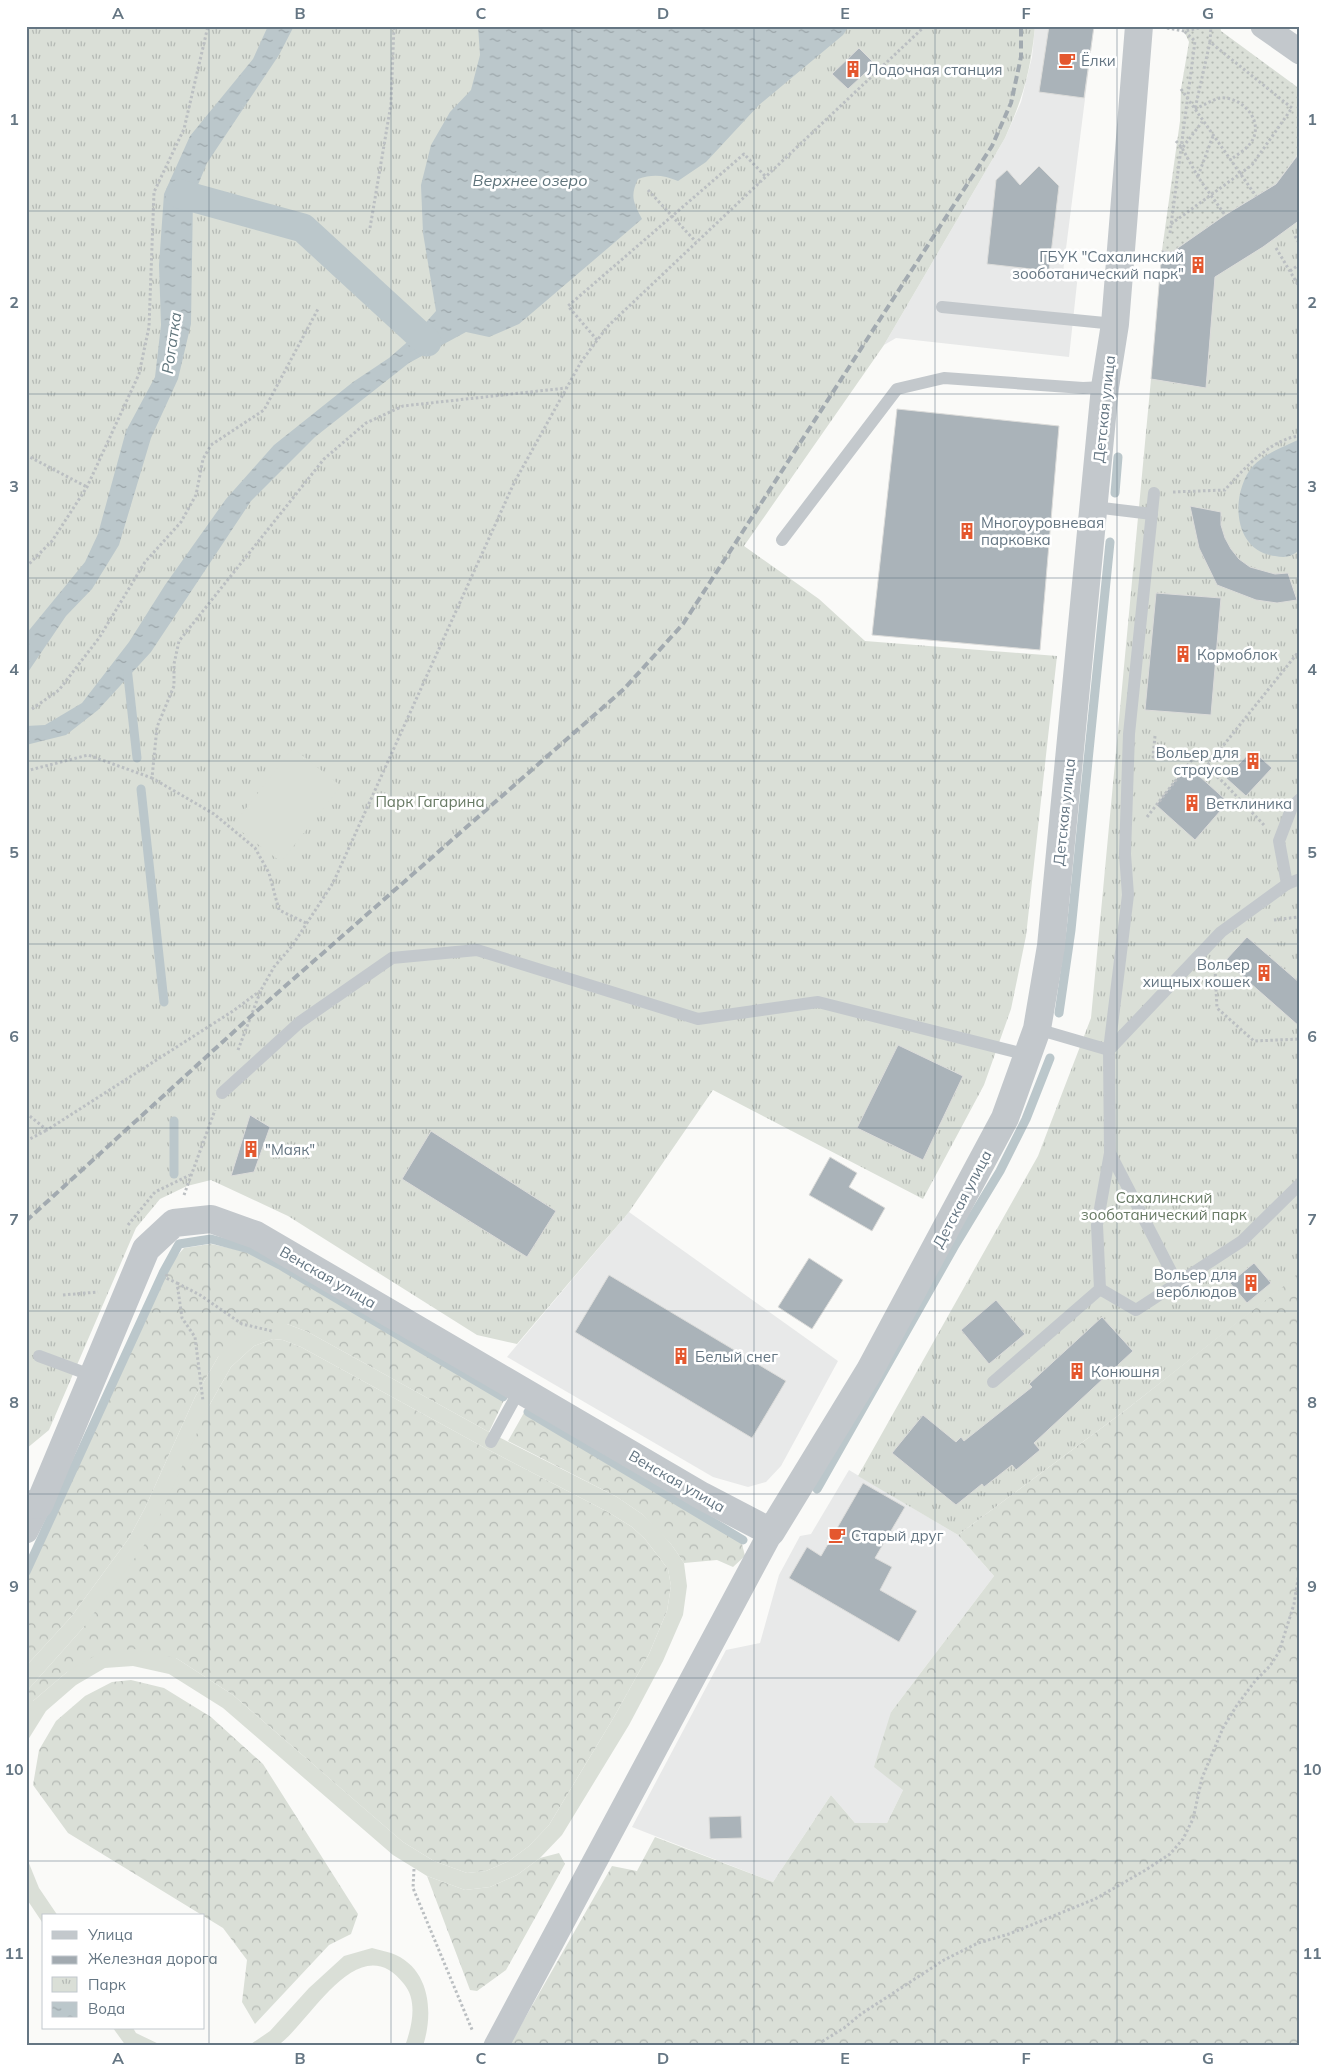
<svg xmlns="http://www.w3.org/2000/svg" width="1326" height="2072" viewBox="0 0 1326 2072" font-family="Mulish,sans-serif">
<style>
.built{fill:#e8e9e9}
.grass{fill:url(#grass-dots)}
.forest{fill:url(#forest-crowns)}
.park{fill:url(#park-tufts)}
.pitch{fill:#dadfd7}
.water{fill:url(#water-ripples)}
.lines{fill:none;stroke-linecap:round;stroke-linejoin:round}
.stream{stroke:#bbc7cb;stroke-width:9}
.canal{stroke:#bbc7cb;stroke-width:29}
.building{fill:#aab3b9;stroke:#dcdcda}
.path{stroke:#bbbfc2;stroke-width:3;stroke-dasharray:2.5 2.5;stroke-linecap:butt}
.service{stroke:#c3c8cc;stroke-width:12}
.minor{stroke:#c3c8cc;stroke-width:25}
.tertiary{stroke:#c3c8cc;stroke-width:28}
.rail{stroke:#a2aab0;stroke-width:4;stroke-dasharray:8 4;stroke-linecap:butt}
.grid{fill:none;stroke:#657683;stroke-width:1;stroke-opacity:0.55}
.labels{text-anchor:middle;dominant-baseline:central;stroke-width:5;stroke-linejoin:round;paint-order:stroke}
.poi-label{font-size:15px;fill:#657683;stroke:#fff;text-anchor:start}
.street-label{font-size:15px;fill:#657683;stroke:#fff}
.park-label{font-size:15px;fill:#687a64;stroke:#fff}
.water-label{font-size:16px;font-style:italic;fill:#60757c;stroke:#fff}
.neatline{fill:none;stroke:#657683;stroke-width:2}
.grid-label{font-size:16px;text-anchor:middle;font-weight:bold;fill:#657683}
</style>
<defs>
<pattern id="grass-dots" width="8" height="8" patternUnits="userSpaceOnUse" patternTransform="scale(1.25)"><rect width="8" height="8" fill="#dadfd7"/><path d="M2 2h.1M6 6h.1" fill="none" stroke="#b4b9b4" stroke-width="1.8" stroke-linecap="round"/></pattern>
<pattern id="forest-crowns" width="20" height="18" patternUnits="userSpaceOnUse" patternTransform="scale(1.25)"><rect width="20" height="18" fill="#dadfd7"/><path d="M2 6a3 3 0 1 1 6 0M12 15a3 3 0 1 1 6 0" fill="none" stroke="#b4b9b4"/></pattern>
<pattern id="park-tufts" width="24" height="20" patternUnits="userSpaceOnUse" patternTransform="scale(1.25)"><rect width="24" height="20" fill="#dadfd7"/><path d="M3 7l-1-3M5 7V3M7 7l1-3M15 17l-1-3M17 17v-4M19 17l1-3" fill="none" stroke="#b4b9b4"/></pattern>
<pattern id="water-ripples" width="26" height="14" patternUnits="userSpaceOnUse" patternTransform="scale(1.25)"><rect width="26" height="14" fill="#bbc7cb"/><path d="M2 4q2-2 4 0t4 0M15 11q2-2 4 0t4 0" fill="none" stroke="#9ca6aa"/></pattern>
</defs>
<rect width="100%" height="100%" fill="#fafaf8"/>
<g class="built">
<path d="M1035 26H1103L1102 29 1094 28 1063 272 1078 274 1069 357 896 338 884 345 1005 138 1021 102 1032 57Z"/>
<path d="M629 1212 838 1361 781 1466 766 1482 748 1487 713 1477 507 1357Z"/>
<path d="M849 1470 958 1535 994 1576 891 1712 903 1790 887 1823H855L831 1795 773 1882 632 1827 726 1650 760 1643 779 1575 800 1536 811 1534Z"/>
</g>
<path class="grass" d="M1182 26H1220L1221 31 1300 89V151L1276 184 1225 215 1172 252 1162 250 1180 121 1181 89 1189 42Z"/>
<g class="forest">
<path d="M1300 1197V2046H509L612 1866 637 1871 655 1837 773 1882 831 1795 855 1823H887L903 1790 874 1767 891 1712 994 1576 958 1535 1127 1409 1289 1281Z"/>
<path d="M211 1244 248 1252 279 1267 505 1398 489 1432 308 1332 287 1324 218 1357 195 1397 145 1508 129 1538 71 1617 26 1666V1571L162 1273 184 1248Z"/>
<path d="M273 1339 283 1340 301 1347 487 1449 608 1512 632 1527 645 1539 668 1569 671 1586 667 1611 649 1654 614 1717 549 1825 529 1846 509 1861 486 1871 467 1873 434 1861 403 1842 233 1695 176 1658 67 1672 33 1701H26V1692L83 1628 231 1367 254 1346Z"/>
<path d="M525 1411 716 1525 742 1544 745 1556 733 1567 717 1560 684 1563 671 1544 642 1514 617 1497 508 1441Z"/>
<path d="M131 1680 164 1688 211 1717 263 1764 358 1914 351 1934 329 1945 255 2024 242 2002 247 1960 223 1928 68 1833 33 1785 39 1750 56 1721 85 1696 112 1682Z"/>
<path d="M559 1853 565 1864 506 1970 477 1991 470 1990 427 1876 465 1890 490 1887 517 1875 540 1858Z"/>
</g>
<g class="park">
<path d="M26 26H1035C1031 70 1023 98 1005 138L884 345 744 546 819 599 865 641 1057 656 1026 936 1011 1009 984 1085 923 1199 713 1090 629 1212 517 1344 477 1335 288 1216 211 1180 187 1186 160 1199 136 1228 49 1430 26 1449Z"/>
<path d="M1300 220V1271L1290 1281 1127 1409 958 1535 858 1476 1038 1156 1091 1018 1151 379 1206 388 1215 277 1263 247Z"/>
</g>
<g class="pitch">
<path d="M293 748 341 786 281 862 233 825Z"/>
<path d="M270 1323 287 1324 308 1332 489 1432 617 1497 642 1514 657 1528 671 1544 684 1563 687 1586 683 1615 663 1661 629 1725 562 1835 540 1858 517 1875 490 1887 465 1890 427 1876 393 1855 223 1708 169 1674 133 1666 105 1668 76 1685 46 1711 26 1743V1701H33L67 1672 101 1652 134 1649 176 1658 233 1695 403 1842 434 1861 467 1873 486 1871 509 1861 529 1846 549 1825 614 1717 649 1654 667 1611 671 1586 668 1569 645 1539 632 1527 608 1512 487 1449 301 1347 283 1340 273 1339 254 1346 231 1367 210 1404 160 1515 143 1547 83 1628 26 1692V1666L71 1617 129 1538 145 1508 195 1397 218 1357 245 1332Z"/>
<path d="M26 1856 39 1888 58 1916H44V1925L26 1898Z"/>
<path d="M372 1948C378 1950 385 1951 391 1953 430 1967 434 2012 423 2046H405C412 2026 418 2001 404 1984 358 1925 310 2024 277 2046H248L270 2031 309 1988 344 1956Z"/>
<path d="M113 2028H133L136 2033 163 2046H126Z"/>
</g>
<g class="water">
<path d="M268 26H294L279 55 207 163 193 197 191 324 178 379 151 438 119 545 92 589 66 616 26 675V634L85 562 98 534 126 431 155 377 161 325 159 265 164 194 190 136 253 59Z"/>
<path d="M478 26H849L843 35 759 105 706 162 678 181C663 175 653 174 638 179 630 196 633 202 642 219L519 324 489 337 466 332 409 363 315 437 251 501 151 652 98 710 66 735 26 745V726L45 725 82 703 129 642 165 585 226 499 274 445 353 382 389 358 413 337 436 311 423 233 421 185 431 145 450 112 471 90 480 55Z"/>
<path d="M1300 439V549C1292 557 1286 558 1275 556 1232 551 1230 493 1253 466 1264 454 1285 446 1300 439Z"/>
</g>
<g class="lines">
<g class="stream">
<path d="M1115 493 1118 457"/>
<path d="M127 667 137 758"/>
<path d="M141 789 164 1002"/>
<path d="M1059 1013 1071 930 1110 542"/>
<path d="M174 1174V1121"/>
<path d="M528 1412 743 1540"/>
<path d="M817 1489 954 1247 1000 1171 1026 1119 1050 1058"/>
<path d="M26 1572 163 1273 179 1244 211 1239 249 1249 280 1265 503 1397"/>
</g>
<path class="canal" d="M180 194 303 228 427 342"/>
</g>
<g class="building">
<path d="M1049 26H1094L1084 98 1039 92Z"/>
<path d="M859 48 875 64 848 89 832 74Z"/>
<path d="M1300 152V220L1263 247 1215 277 1206 388 1151 379 1162 250 1172 252 1225 215 1276 184Z"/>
<path d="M1039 166 1059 186 1049 271 987 264 996 180 1007 170 1020 185Z"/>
<path d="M897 409 1059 426 1040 650 872 635Z"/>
<path d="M1190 506 1221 512V525L1225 538 1231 549 1239 559 1250 567 1275 574 1288 573 1297 600 1277 603 1256 600 1217 585 1199 548Z"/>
<path d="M1156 593 1221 598 1211 715 1145 710Z"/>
<path d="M1252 750 1272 768 1246 796 1226 778Z"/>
<path d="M1187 765 1228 802 1195 840 1156 805Z"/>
<path d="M1247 937 1300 983V1027L1225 961Z"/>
<path d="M898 1045 963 1076 923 1160 857 1128Z"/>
<path d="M250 1115 270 1127 254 1172 231 1176Z"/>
<path d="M431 1131 556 1211 527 1257 402 1179Z"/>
<path d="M830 1157 857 1173 849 1187 885 1208 872 1231 809 1195Z"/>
<path d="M809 1258 843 1280 812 1329 778 1307Z"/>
<path d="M1254 1263 1271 1283 1247 1303 1230 1283Z"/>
<path d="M609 1275 786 1381 752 1438 575 1332Z"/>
<path d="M996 1300 1025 1334 989 1364 961 1330Z"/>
<path d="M1102 1317 1133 1351 1034 1443 1040 1450 1016 1470 1012 1465 984 1487 982 1484 956 1505 892 1453 923 1415 956 1442 961 1437 964 1441 1032 1387 1029 1384Z"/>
<path d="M863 1483 905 1507 875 1558 892 1567 880 1590 917 1611 899 1642 789 1578 807 1547 821 1556Z"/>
<path d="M741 1816 742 1838 710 1839 709 1817Z"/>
</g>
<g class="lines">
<g class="path">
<path d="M1167 28 1184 31 1209 26"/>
<path d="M1210 42 1211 26"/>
<path d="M1181 89 1256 196"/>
<path d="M1195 109C1202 106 1212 100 1220 98 1240 96 1263 118 1253 139 1249 148 1238 154 1230 160"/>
<path d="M1176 141 1182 148 1198 177 1225 215"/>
<path d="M1183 147 1202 122"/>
<path d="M1198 176 1213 136"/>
<path d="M648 190 696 242"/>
<path d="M1171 224 1252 165 1292 108 1210 42 1195 109"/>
<path d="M370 228 391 104 394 26"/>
<path d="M1170 233 1195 41 1184 31"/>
<path d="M1295 236 1300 245"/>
<path d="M1276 248 1300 288"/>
<path d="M1290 271 1300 264"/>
<path d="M597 340 568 306 744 154 766 177"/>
<path d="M26 455 87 487"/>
<path d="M1173 492 1225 490C1242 470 1272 438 1300 436"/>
<path d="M26 567 52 541 87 487 139 374 149 327 154 192 184 129 208 26"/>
<path d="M32 709 59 690 99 638 145 562 181 522 196 495 203 459 211 445 264 410 318 309"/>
<path d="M1155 736 1153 757H1158L1159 751 1198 752 1211 760"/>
<path d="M26 771 88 755 152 778"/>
<path d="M1147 817 1198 752"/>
<path d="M1264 825 1223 782 1206 767 1300 650"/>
<path d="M1274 920 1298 917 1300 919"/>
<path d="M306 923 279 910 269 873 255 848 214 814 152 778 157 727 174 686V664L179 641 324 459 366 423 403 406 566 388"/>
<path d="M1215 969 1217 1008 1254 1041 1300 1039"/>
<path d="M238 1050 261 990 274 967 292 946 333 883 514 483 581 362 607 327 925 26"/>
<path d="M26 1113 47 1130 233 1011 260 991"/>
<path d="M26 1141 47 1130"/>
<path d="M184 1195 215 1110"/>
<path d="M128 1225 155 1192 190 1175"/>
<path d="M167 1274 166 1278 177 1283 182 1318 195 1337 203 1401"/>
<path d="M177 1283 200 1295 242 1324 272 1331"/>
<path d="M63 1295 98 1292"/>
<path d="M414 1869 413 1888 473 2032"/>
<path d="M820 2046 823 2041 844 2028 861 2014 944 1960 978 1943 1009 1934 1095 1899 1144 1871 1170 1854 1183 1839 1193 1819 1202 1778 1223 1728 1237 1705 1255 1681 1270 1666 1279 1652 1294 1604 1300 1567"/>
</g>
<g class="service">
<path d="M942 307 1115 324"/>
<path d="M1094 507 1152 514"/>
<path d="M782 540 897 389 944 378 1083 388 1105 387"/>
<path d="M1287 884 1279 841 1292 807 1300 799"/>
<path d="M1037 1029 1109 1050"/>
<path d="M1109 1050 1221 932 1287 884 1300 879"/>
<path d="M222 1093 300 1022 392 958 477 950 698 1019 818 1002 1028 1055"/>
<path d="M1110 1153 1177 1283"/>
<path d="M1100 1289 1136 1310 1242 1241 1300 1184"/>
<path d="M39 1356 93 1376"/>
<path d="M993 1382 1100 1289 1097 1225 1110 1153 1109 1050 1128 895 1125 854 1129 734 1154 493"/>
<path d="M491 1442 520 1389"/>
</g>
<g class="minor">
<path d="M1263 26 1300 52"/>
<path d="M26 1531 39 1505"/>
<path d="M496 2046 771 1532"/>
</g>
<path class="tertiary" d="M26 1504 39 1505 146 1249 174 1223 211 1219 256 1235 702 1496 771 1532 870 1370 1005 1118 1037 1029 1051 946 1105 387 1115 324 1139 26"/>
<path class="rail" d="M26 1221 250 1017 624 689 683 624 992 146 1011 103 1021 57V26"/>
</g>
<path class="grid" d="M209 26V2046M391 26V2046M572 26V2046M754 26V2046M935 26V2046M1117 26V2046M26 211H1300M26 394H1300M26 578H1300M26 761H1300M26 944H1300M26 1128H1300M26 1311H1300M26 1494H1300M26 1678H1300M26 1861H1300"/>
<defs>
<g id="cafe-bare" transform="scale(1.35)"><path d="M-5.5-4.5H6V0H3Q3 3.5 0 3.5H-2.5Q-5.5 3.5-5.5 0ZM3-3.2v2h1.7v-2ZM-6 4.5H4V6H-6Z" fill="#e4572e" stroke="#fff" stroke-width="2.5" paint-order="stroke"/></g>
<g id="building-bare" transform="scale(1.35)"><path d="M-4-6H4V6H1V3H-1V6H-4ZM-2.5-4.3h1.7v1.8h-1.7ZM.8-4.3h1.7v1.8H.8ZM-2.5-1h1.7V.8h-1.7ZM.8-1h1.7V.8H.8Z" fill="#e4572e" stroke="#fff" stroke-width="2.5" paint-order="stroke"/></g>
</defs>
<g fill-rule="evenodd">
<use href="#cafe-bare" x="1067" y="60"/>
<use href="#building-bare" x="853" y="69"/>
<use href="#building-bare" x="1198" y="265"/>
<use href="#building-bare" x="967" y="531"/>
<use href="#building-bare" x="1183" y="654"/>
<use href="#building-bare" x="1253" y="761"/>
<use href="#building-bare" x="1192" y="803"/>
<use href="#building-bare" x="1264" y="973"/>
<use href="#building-bare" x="251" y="1149"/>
<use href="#building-bare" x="1251" y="1283"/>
<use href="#building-bare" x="681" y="1356"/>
<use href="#building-bare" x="1077" y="1371"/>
<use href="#cafe-bare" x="837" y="1535"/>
</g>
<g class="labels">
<g class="poi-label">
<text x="1081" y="60">Ёлки</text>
<text x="867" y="69">Лодочная станция</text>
<text x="1184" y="256" text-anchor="end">ГБУК "Сахалинский<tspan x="1184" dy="17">зооботанический парк"</tspan></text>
<text x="981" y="522">Многоуровневая<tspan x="981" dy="17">парковка</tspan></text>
<text x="1197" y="654">Кормоблок</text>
<text x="1239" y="752" text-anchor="end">Вольер для<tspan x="1239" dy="17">страусов</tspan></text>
<text x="1206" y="803">Ветклиника</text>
<text x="1250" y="964" text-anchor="end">Вольер<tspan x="1250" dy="17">хищных кошек</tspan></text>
<text x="265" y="1149">"Маяк"</text>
<text x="1237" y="1274" text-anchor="end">Вольер для<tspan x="1237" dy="17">верблюдов</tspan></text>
<text x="695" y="1356">Белый снег</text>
<text x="1091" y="1371">Конюшня</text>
<text x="851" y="1535">Старый друг</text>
</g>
<g class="street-label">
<text transform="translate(1104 409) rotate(-84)">Детская улица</text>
<text transform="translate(1064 812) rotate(-84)">Детская улица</text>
<text transform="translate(962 1199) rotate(-62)">Детская улица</text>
<text transform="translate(328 1277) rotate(30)">Венская улица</text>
<text transform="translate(677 1481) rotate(30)">Венская улица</text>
</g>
<g class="park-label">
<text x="430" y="801">Парк Гагарина</text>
<text x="1164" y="1197">Сахалинский<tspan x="1164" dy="17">зооботанический парк</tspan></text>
</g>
<g class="water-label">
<text x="530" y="180">Верхнее озеро</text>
<text transform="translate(171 343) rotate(-82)">Рогатка</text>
</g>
</g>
<rect width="1326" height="2072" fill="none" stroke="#ffffff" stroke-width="55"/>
<rect x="42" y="1914" width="162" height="115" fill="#ffffff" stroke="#c1c8cd"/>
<rect x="52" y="1931" width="25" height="8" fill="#c3c8cc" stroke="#c1c8cd"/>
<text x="88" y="1940" font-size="15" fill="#657683">Улица</text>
<rect x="52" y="1956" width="25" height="8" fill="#a2aab0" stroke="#c1c8cd"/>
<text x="88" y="1964" font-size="15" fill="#657683">Железная дорога</text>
<rect x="52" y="1977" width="25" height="15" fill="url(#park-tufts)" stroke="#c1c8cd"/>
<text x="88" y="1990" font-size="15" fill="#657683">Парк</text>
<rect x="52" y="2002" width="25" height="15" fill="url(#water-ripples)" stroke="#c1c8cd"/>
<text x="88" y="2014" font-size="15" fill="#657683">Вода</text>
<rect x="28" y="28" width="1270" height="2016" class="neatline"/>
<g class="grid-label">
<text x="118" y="19">A</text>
<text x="300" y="19">B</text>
<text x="481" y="19">C</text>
<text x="663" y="19">D</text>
<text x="845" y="19">E</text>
<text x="1026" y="19">F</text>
<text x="1208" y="19">G</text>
<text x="14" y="125">1</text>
<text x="1312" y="125">1</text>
<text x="14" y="308">2</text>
<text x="1312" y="308">2</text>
<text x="14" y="492">3</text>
<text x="1312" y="492">3</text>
<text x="14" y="675">4</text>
<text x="1312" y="675">4</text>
<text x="14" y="858">5</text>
<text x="1312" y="858">5</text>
<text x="14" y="1042">6</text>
<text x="1312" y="1042">6</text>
<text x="14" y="1225">7</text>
<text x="1312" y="1225">7</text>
<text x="14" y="1408">8</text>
<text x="1312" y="1408">8</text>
<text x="14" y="1592">9</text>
<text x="1312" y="1592">9</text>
<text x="14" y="1775">10</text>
<text x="1312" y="1775">10</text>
<text x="14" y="1959">11</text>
<text x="1312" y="1959">11</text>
<text x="118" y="2064">A</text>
<text x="300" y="2064">B</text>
<text x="481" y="2064">C</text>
<text x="663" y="2064">D</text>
<text x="845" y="2064">E</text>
<text x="1026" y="2064">F</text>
<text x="1208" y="2064">G</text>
</g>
</svg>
